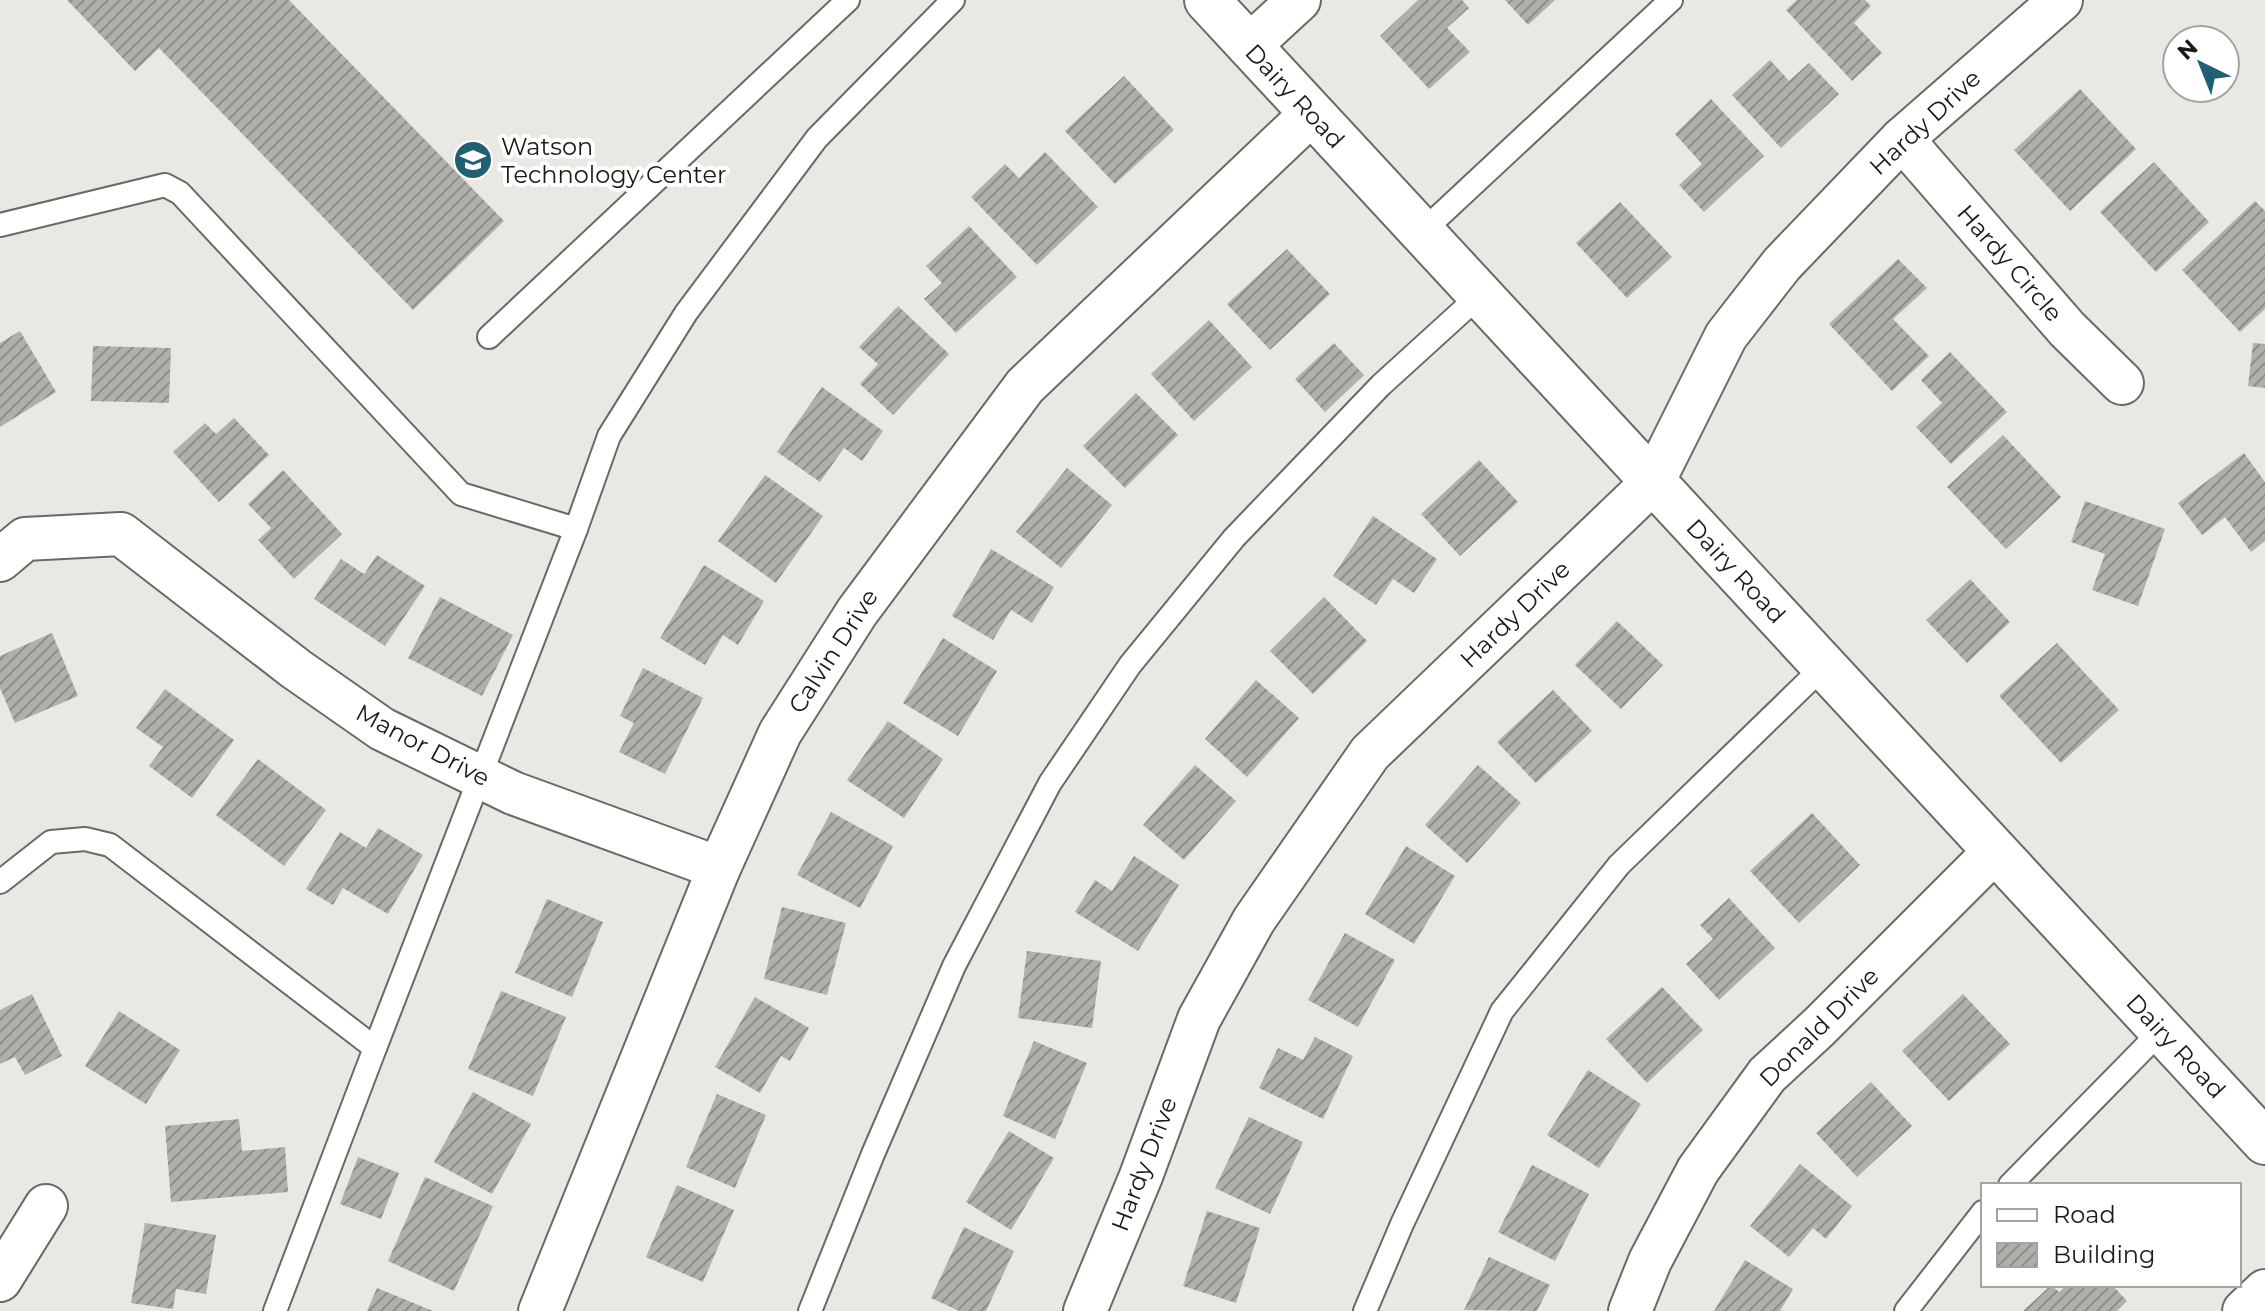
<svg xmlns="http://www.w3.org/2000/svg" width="2265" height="1311" viewBox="0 0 2265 1311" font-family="Montserrat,sans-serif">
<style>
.building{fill:url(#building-hatch)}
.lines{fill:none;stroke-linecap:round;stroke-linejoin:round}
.service-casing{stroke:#6a6964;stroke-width:26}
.minor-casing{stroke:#6a6964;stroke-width:46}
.tertiary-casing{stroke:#6a6964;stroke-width:48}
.service{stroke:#fff;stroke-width:22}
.minor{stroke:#fff;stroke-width:42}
.tertiary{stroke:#fff;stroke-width:44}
.labels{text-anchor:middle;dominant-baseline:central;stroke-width:8;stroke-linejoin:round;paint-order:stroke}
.street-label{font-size:24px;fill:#1b1a18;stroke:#fff}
.poi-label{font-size:24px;fill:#1b1a18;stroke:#fff;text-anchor:start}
</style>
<defs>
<pattern id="building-hatch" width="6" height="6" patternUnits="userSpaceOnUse" patternTransform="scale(2)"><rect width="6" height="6" fill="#b0afa9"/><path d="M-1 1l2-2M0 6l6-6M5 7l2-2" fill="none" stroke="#8e8e89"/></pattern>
</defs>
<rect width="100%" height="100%" fill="#e9e8e2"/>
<g class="building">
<path d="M67 0H289L504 221 413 310 159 48 135 71Z"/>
<path d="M1418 0H1462L1469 8 1447 28 1470 52 1429 89 1380 36Z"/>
<path d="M1505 0H1555L1528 25Z"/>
<path d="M1797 0H1865L1871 6 1854 23 1882 53 1852 81 1786 10Z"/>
<path d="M1770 60 1789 81 1809 63 1839 94 1781 148 1732 95Z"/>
<path d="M1124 76 1174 130 1115 184 1065 131Z"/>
<path d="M2080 89 2136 149 2070 211 2014 150Z"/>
<path d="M1711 99 1764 156 1704 212 1679 185 1702 164 1675 134Z"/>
<path d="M1045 152 1098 207 1037 265 971 197 1005 164 1019 178Z"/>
<path d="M2154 162 2209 222 2156 272 2100 212Z"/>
<path d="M2255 201 2265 211V309L2240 332 2182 270Z"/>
<path d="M1620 202 1672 257 1627 298 1576 243Z"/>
<path d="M969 226 1017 277 956 333 924 299 942 283 926 266Z"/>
<path d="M1287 249 1330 294 1270 350 1227 304Z"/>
<path d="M1898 259 1927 288 1893 319 1929 356 1892 391 1829 324Z"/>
<path d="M898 306 949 354 893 415 860 384 878 364 859 347Z"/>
<path d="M1209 320 1252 367 1194 421 1151 374Z"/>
<path d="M20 331 56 392 0 427V343Z"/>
<path d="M1334 343 1364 375 1325 412 1295 379Z"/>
<path d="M2253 343 2265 344V388L2248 386Z"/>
<path d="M93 346 171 348 169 403 91 401Z"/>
<path d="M1950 352 2007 412 1951 464 1916 427 1942 403 1921 380Z"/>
<path d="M822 387 883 431 862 461 844 448 820 482 777 452Z"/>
<path d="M1136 393 1178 435 1125 488 1083 446Z"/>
<path d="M234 418 269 455 219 502 173 452 205 423 216 434Z"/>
<path d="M2003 435 2061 497 2006 549 1947 487Z"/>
<path d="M2244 453 2265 482V541L2251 552 2225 517 2202 535 2178 503Z"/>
<path d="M1479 460 1518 502 1460 556 1421 514Z"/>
<path d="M1067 468 1112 505 1061 568 1016 532Z"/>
<path d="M283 470 342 534 294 579 258 540 271 528 248 504Z"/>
<path d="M765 475 823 516 776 583 718 541Z"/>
<path d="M2085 501 2165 529 2138 606 2092 590 2105 554 2071 542Z"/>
<path d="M1373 516 1437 559 1414 593 1393 579 1376 605 1333 576Z"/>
<path d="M991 549 1054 587 1032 623 1011 610 993 640 952 616Z"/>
<path d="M377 555 425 586 385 646 314 599 341 559 364 574Z"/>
<path d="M704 565 764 601 738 645 723 635 705 665 660 638Z"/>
<path d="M1970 579 2010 622 1967 663 1926 620Z"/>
<path d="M440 597 513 635 482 696 408 658Z"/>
<path d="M1324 597 1367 641 1313 694 1270 651Z"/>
<path d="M1617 621 1663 665 1621 709 1575 665Z"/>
<path d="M52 633 78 696 15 723 0 688V656Z"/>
<path d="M943 638 997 671 958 736 903 703Z"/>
<path d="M2057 643 2119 710 2061 763 1999 696Z"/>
<path d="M643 668 703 698 665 774 619 752 634 723 620 716Z"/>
<path d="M1256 680 1299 718 1247 777 1205 739Z"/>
<path d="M165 689 234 740 192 798 149 766 163 747 136 728Z"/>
<path d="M1553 690 1592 731 1536 783 1497 742Z"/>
<path d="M888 721 943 759 904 818 847 780Z"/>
<path d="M258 759 326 810 284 866 216 815Z"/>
<path d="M1195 765 1236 801 1184 860 1143 825Z"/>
<path d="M1478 765 1521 803 1467 863 1425 825Z"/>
<path d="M831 812 893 846 860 908 797 875Z"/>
<path d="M1812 813 1860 865 1799 923 1750 871Z"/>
<path d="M378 828 423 855 388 914 343 888 333 905 306 889 340 832 366 848Z"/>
<path d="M1406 846 1455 876 1414 944 1365 914Z"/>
<path d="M1134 856 1179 885 1138 951 1075 912 1095 880 1112 891Z"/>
<path d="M1729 898 1775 948 1719 1000 1686 964 1713 939 1700 925Z"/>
<path d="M547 899 603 922 572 997 515 973Z"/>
<path d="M782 907 846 923 827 995 764 979Z"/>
<path d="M1345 933 1395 960 1358 1027 1308 1000Z"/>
<path d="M1027 951 1101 961 1092 1028 1018 1018Z"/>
<path d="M1662 987 1703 1030 1647 1083 1606 1039Z"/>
<path d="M501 991 566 1017 533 1096 468 1069Z"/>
<path d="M32 994 62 1056 25 1075 15 1057 0 1064V1010Z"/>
<path d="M1963 994 2010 1044 1949 1101 1902 1051Z"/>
<path d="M755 997 809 1028 790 1061 781 1056 760 1093 715 1067Z"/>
<path d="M119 1011 180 1050 146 1104 85 1066Z"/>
<path d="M1315 1037 1353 1056 1323 1119 1259 1088 1278 1048 1303 1060Z"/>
<path d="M1034 1041 1087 1063 1055 1139 1003 1116Z"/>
<path d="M1588 1070 1641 1104 1599 1168 1547 1135Z"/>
<path d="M1871 1082 1912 1126 1857 1177 1816 1133Z"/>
<path d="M473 1092 531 1124 492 1194 434 1162Z"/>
<path d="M717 1094 766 1115 735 1188 686 1167Z"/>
<path d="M1249 1117 1303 1142 1270 1214 1215 1188Z"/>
<path d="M239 1119 242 1151 285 1147 288 1192 171 1202 165 1126Z"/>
<path d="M1009 1131 1054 1158 1011 1230 966 1202Z"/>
<path d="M358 1157 399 1173 381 1219 340 1204Z"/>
<path d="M1800 1164 1852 1206 1826 1239 1813 1228 1789 1257 1750 1226Z"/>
<path d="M1532 1165 1589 1194 1555 1261 1498 1232Z"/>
<path d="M425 1177 493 1206 454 1291 388 1261Z"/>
<path d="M677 1185 734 1210 703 1282 646 1257Z"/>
<path d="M1207 1211 1260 1228 1236 1303 1183 1286Z"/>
<path d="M145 1223 216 1235 206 1294 176 1289 173 1309 131 1303Z"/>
<path d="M964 1227 1014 1251 986 1311H959L931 1298Z"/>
<path d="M1489 1257 1550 1285 1537 1311 1464 1310Z"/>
<path d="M1745 1260 1793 1289 1780 1311H1714Z"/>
<path d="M2051 1285 2059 1292 2067 1285H2112L2127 1301 2117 1311H2023Z"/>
<path d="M377 1288 433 1311H367Z"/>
</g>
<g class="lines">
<g class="service-casing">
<g id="service">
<path d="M0 225 165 185 180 193 461 494 576 529 375 1048 110 845 85 839 51 842 0 882"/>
<path d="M1422 232 1671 0"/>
<path d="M489 337 848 0"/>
<path d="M576 529 609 436 686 313 817 138 953 0"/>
<path d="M2010 1185 2162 1030"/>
<path d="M275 1311 375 1048"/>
<path d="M810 1311 873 1154 954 966 1050 783 1130 665 1234 538 1381 385 1480 295"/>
<path d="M1365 1311 1402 1224 1502 1011 1619 865 1824 666"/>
<path d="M1906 1311 1983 1212"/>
</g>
</g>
<g class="minor-casing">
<g id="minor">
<path d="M1249 46 1299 0"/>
<path d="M1902 139 2067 329 2122 383"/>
<path d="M0 560 25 539 121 534 296 669 382 729 513 793 719 868"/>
<path d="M0 1280 46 1206"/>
<path d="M540 1311 719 868 780 733 857 612 1025 386 1312 113"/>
<path d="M1085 1311 1141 1176 1199 1019 1254 920 1370 753 1653 482 1726 336 1782 264 1902 139 2061 0"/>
<path d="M1630 1311 1650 1261 1698 1170 1767 1075 1819 1027 1995 851"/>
<path d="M2244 1311 2265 1291"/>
</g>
</g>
<g class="tertiary-casing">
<path id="tertiary" d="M1207 0 2265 1142"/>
</g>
<use href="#service" class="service"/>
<use href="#minor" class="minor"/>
<use href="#tertiary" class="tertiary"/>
</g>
<defs>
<g id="school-disc" transform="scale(2)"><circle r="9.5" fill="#1f6075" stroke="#fff"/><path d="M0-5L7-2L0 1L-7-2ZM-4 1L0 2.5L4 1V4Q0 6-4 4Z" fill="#fff"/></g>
</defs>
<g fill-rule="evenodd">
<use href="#school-disc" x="473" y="160"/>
</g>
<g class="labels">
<g class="street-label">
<text transform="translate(1295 96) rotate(47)">Dairy Road</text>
<text transform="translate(1925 122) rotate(-43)">Hardy Drive</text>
<text transform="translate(2010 263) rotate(49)">Hardy Circle</text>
<text transform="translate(1736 571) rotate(47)">Dairy Road</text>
<text transform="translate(1515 614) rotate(-44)">Hardy Drive</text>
<text transform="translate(833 651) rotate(-57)">Calvin Drive</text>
<text transform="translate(423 745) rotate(28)">Manor Drive</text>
<text transform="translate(1819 1027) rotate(-45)">Donald Drive</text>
<text transform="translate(2176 1046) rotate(47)">Dairy Road</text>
<text transform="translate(1144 1164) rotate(-69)">Hardy Drive</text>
</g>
<g class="poi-label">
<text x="501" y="146">Watson<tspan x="501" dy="28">Technology Center</tspan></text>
</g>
</g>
<rect x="1981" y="1183" width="260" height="104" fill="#ffffff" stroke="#a4a3a3" stroke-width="2"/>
<rect x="1997" y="1209" width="40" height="12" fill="#ffffff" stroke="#a4a3a3" stroke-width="2"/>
<text x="2053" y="1223" font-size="24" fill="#1b1a18">Road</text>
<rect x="1997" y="1243" width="40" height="24" fill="url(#building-hatch)" stroke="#a4a3a3" stroke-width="2"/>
<text x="2053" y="1263" font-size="24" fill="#1b1a18">Building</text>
<g transform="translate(2201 64) rotate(317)"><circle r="38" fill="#ffffff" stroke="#a4a3a3" stroke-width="2"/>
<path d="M0-6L14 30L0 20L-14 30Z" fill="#1f6075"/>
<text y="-12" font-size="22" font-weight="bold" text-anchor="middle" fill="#1b1a18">N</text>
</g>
</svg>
